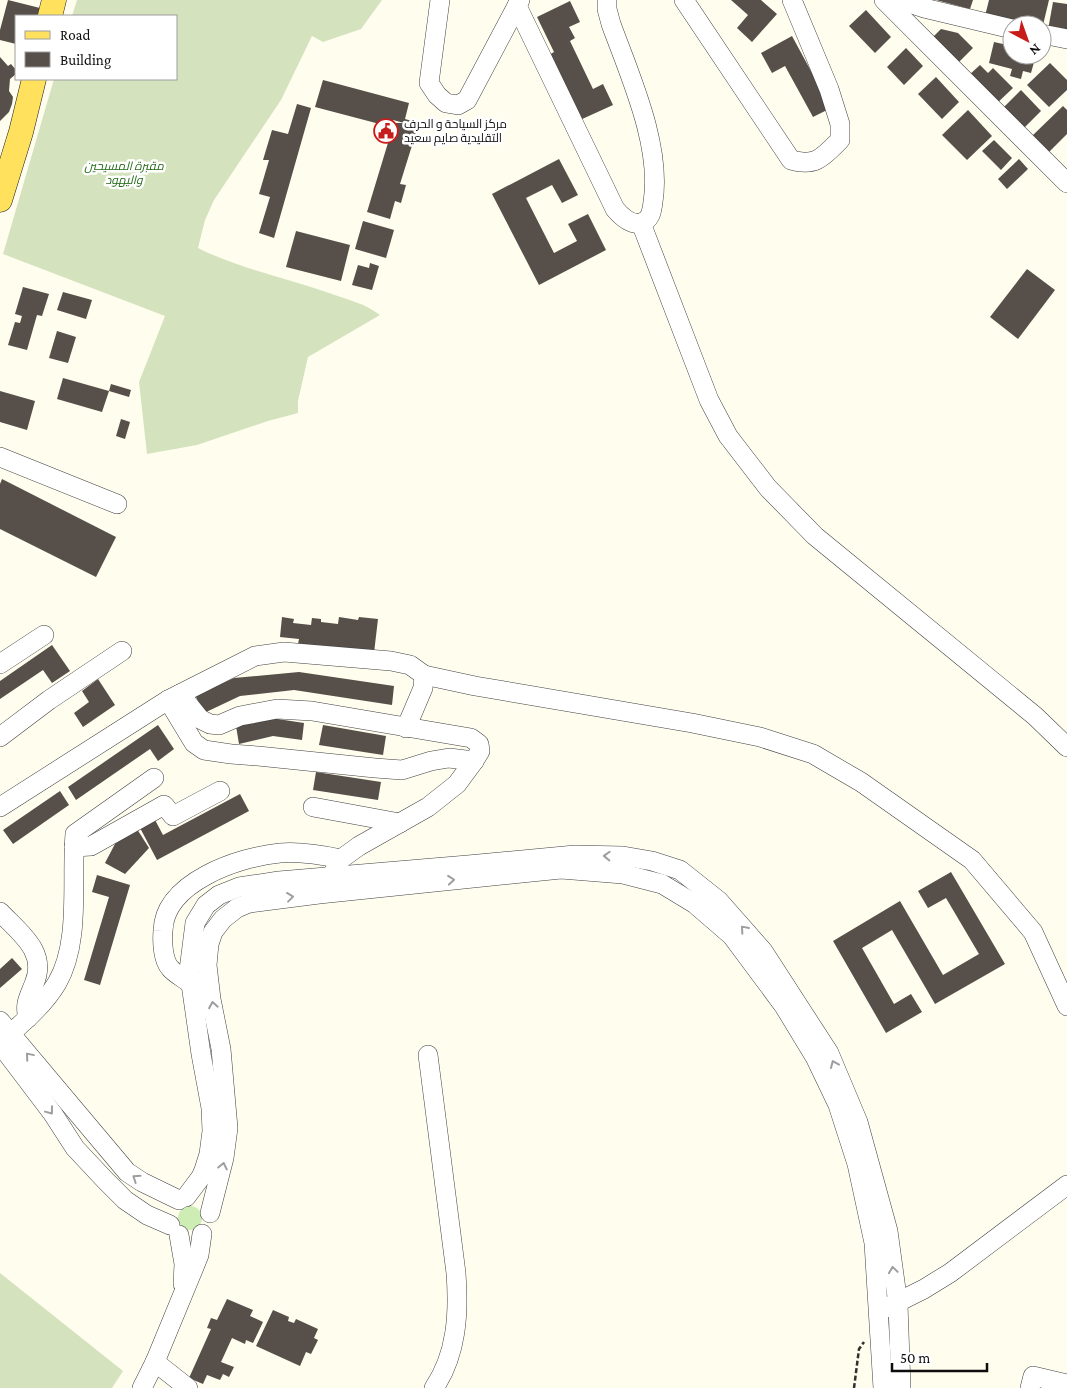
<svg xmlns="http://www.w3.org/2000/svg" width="1067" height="1388" viewBox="0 0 1067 1388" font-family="'Crimson Pro',Cairo,serif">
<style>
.green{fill:#ceedb4}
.cemetery{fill:#d4e3bd}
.building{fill:#574f49}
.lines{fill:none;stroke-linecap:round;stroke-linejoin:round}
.minor-casing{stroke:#404040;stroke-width:20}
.major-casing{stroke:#1e1e1e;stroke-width:25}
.path{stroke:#2f2f2f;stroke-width:2.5;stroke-dasharray:5 2.5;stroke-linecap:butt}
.minor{stroke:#fff;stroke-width:19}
.major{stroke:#ffe15e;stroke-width:24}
.oneway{stroke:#9e9e9e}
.labels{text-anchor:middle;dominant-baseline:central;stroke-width:5;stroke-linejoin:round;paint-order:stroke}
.poi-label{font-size:12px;fill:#0d0d0d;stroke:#fff;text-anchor:start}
.park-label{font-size:12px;font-style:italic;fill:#256a19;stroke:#fff}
</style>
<rect width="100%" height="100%" fill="#fffdee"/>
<circle class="green" cx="190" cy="1218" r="12"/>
<g class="cemetery">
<path d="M77 0H382L361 29 323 42 312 36 281 100 214 200 205 220 198 248C240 269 287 278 332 294 349 300 366 304 380 315L308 357 298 401V413L268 421 197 445 147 454 139 382 165 316 3 254 54 79H176V16H72Z"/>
<path d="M0 1273 123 1371 112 1388H0Z"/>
</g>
<g class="building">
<path d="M8 0 40 8 37 16H16V44L0 40V30Z"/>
<path d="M731 0H761L777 14 752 42 737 28 748 15Z"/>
<path d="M936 0H973L970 9Z"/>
<path d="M989 0H1049L1043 25H1021L985 16Z"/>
<path d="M570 1 580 22 569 27 575 38 570 41 593 89 603 84 613 105 580 120 549 55 554 52 537 17Z"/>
<path d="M1053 2 1067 4V33L1048 30Z"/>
<path d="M866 10 891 37 875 53 849 26Z"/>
<path d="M941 29 958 33 973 48 956 65 931 39Z"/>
<path d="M792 36 831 108 813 117 785 66 772 73 761 53Z"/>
<path d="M994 42 1012 46V55H1036L1031 73 1023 71 1021 79 1010 76 1012 69 989 63Z"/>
<path d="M906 48 923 66 904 85 887 67Z"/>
<path d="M0 57 8 66 11 64 16 70V74L10 79 9 91 13 97 12 104 9 112 0 121Z"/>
<path d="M1050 63 1067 80V90L1049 107 1027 85Z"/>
<path d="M980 65 988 73 993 68 1013 88 995 105 968 76Z"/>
<path d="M936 77 959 102 942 119 918 94Z"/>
<path d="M323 80 409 103 405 119 419 123 400 184 406 185 401 203 395 201 390 219 367 212 394 123H404L393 120 391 127 315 107Z"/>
<path d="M1021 90 1041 111 1021 131 1001 110Z"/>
<path d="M297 104 311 108 274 238 259 233 270 197 259 194 269 160H263L272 130 288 134Z"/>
<path d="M1063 106 1067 110V134L1048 153 1032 136Z"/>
<path d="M968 110 992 136 967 160 942 135Z"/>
<path d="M994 140 1012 158 1001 170 982 151Z"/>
<path d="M559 159 578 195 562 203 552 185 526 198 554 253 577 241 568 224 588 214 606 250 539 285 492 194Z"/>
<path d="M1019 159 1028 169 1007 189 998 179Z"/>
<path d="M363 221 394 230 386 258 355 249Z"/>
<path d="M296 231 350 245 341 281 286 267Z"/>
<path d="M370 263 379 266 372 290 352 285 358 265 369 268Z"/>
<path d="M1027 269 1055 290 1018 339 990 317Z"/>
<path d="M23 287 49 294 42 316 37 315 27 350 8 345 15 322 20 323 22 316 15 314Z"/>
<path d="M63 292 92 300 86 319 57 310Z"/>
<path d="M57 331 76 337 68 363 49 358Z"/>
<path d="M63 378 109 391 102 412 57 399Z"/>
<path d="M111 384 131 390 129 397 109 391Z"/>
<path d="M0 391 35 401 27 430 0 422Z"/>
<path d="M121 419 130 422 125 439 116 436Z"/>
<path d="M2 479 116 537 96 577 0 529V484Z"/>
<path d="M282 617 294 619 293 623 311 625 312 618 321 619V622L338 624 339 617 358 620 359 617 378 619 374 653 298 644 299 639 280 637Z"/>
<path d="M52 645 70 671 52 683 43 670 0 699V681Z"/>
<path d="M299 672 394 686 392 705 294 690 240 696 204 713 195 695 234 678Z"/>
<path d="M98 679 115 705 83 727 74 713 89 702 82 691Z"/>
<path d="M271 718 304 723 302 740 273 736 239 744 236 726Z"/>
<path d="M158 725 174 749 158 761 150 749 76 800 68 787Z"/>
<path d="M323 725 386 736 383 755 319 745Z"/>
<path d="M316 772 381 782 378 800 313 790Z"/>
<path d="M60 791 69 805 13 844 3 830Z"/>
<path d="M240 794 249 811 157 860 139 826 154 818 163 835Z"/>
<path d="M137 829 149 848 125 874 105 863 116 842Z"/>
<path d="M951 872 1005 964 935 1004 892 930 862 948 894 1004 911 994 922 1012 886 1033 833 941 900 901 943 975 979 954 946 898 928 908 918 891Z"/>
<path d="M97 875 130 885 100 985 84 980 109 897 92 892Z"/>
<path d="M12 958 22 969 0 988V969Z"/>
<path d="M227 1299 253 1310 250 1316 263 1322 253 1343 246 1340 245 1344 232 1338 221 1362 234 1367 229 1377 223 1374 220 1380 207 1375 203 1384 189 1378 211 1329 207 1328 211 1318 217 1320Z"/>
<path d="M273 1310 289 1317 288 1321 294 1323 296 1319 318 1329 314 1338 318 1340 311 1354 306 1352 300 1366 256 1346Z"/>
</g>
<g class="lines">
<g class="minor-casing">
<g id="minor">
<path d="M440 0 429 83 437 95 446 103 458 105 467 100 520 0"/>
<path d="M684 0 791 160C816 167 823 157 840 140V124L829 89 792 0"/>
<path d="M884 0 1067 183"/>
<path d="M900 0 924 8 1012 29"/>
<path d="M517 6 615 209C621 216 630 225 640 223 651 221 652 210 653 202 662 146 630 76 611 24L607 9V0"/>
<path d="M1042 34 1067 39"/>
<path d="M641 223 709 400 728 436 768 488 815 536 1035 716 1067 747"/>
<path d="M0 457 117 504"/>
<path d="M0 664 44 635"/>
<path d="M424 675 475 686 692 723 760 737 813 754 861 782 972 860 1033 932 1067 1006"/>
<path d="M180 694 200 719 210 724 219 725 240 716 277 709 312 711 471 738 479 744 480 751 474 761 457 784 428 807 359 846 341 859 331 877"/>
<path d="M168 700 194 743 204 750 231 754 258 756 375 768 402 770 431 761 449 758 474 761"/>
<path d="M0 737 49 700 122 651"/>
<path d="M0 807 168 700 255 656 284 652 391 661 410 665 424 675 423 688 406 728"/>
<path d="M313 807 400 823"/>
<path d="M74 847 91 846 164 805 173 816 220 791"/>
<path d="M0 912C20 933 48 952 34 984 29 997 24 1004 28 1018"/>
<path d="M191 984C185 979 175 974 170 968 163 960 162 942 163 931 164 882 239 857 280 853 300 851 322 855 341 859"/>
<path d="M0 1021 127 1172 142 1182 179 1200"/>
<path d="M10 1034C27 1019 45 1003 57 983 81 942 71 881 75 834L154 778"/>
<path d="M0 1044 53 1114 75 1148 105 1180 125 1200 147 1215 170 1225"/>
<path d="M428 1055 456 1273C459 1313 457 1354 434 1388"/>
<path d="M186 1197 201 1177 204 1170 209 1154 212 1131 211 1108 201 1054 189 970 195 923 206 905 219 895 239 887 279 881 468 865 575 855 623 856 652 861 680 870 719 901 763 951 829 1053 858 1122 888 1231 898 1304 901 1388"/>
<path d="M210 1213 224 1158 228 1128 221 1049 211 999 207 965 209 944 213 932 223 919 237 908 249 903 319 894 561 869 623 874 662 884 695 904 732 936 784 1006 815 1057 838 1105 857 1164 874 1243 883 1388"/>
<path d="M179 1235 184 1264 183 1284"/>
<path d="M886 1308 924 1289 950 1273 1067 1185"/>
<path d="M155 1362 188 1388"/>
<path d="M142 1388 155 1362 195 1265 199 1255 202 1234"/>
<path d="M1030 1388 1033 1376 1067 1384"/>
</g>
</g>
<g class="major-casing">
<g id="major">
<path d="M50 16 54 0"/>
<path d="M0 200 21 132 34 79"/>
</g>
</g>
<path class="path" d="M854 1388 859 1349 864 1342"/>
<use href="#minor" class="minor"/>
<use href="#major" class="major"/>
</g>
<defs><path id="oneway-chevron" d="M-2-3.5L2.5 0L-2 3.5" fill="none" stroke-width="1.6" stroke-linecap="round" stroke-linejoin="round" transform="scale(1.25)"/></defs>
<g class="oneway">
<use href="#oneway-chevron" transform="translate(607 856) rotate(-178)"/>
<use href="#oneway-chevron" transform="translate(451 880) rotate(-5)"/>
<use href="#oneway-chevron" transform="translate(290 897) rotate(-7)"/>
<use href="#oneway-chevron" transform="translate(744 929) rotate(-131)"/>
<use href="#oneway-chevron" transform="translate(213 1005) rotate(-100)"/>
<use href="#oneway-chevron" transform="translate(29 1056) rotate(-130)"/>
<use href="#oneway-chevron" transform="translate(834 1064) rotate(-113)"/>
<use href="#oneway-chevron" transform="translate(50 1111) rotate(53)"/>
<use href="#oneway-chevron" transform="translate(223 1166) rotate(-78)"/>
<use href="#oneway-chevron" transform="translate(136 1178) rotate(-146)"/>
<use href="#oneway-chevron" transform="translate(893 1270) rotate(-98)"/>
</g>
<defs>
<g id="civic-ring" transform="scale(1.25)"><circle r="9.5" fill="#fff" stroke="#c81c1b" stroke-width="1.5"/><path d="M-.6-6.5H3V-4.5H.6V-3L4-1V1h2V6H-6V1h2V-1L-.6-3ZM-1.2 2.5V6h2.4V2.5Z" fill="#c81c1b"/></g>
</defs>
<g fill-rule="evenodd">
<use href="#civic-ring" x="386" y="131"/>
</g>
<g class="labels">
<g class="poi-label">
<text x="404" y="124">مركز السياحة و الحرف<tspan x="404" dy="14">التقليدية صايم سعيد</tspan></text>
</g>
<g class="park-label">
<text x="124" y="166">مقبرة المسيحين<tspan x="124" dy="14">واليهود</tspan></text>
</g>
</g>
<rect x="15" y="15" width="162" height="65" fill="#ffffff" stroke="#9e9e9e"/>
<rect x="25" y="31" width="25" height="8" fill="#ffe15e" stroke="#9e9e9e"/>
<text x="60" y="40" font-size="15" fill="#0d0d0d">Road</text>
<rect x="25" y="52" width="25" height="15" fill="#574f49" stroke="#9e9e9e"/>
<text x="60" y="65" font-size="15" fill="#0d0d0d">Building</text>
<g transform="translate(1027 40) rotate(139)"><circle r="24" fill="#ffffff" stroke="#9e9e9e"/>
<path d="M0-4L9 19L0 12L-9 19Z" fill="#c81c1b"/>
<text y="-8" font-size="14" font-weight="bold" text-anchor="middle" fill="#0d0d0d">N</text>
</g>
<path d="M892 1363v8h95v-8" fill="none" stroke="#0d0d0d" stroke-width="2.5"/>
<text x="900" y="1363" font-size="15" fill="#0d0d0d" stroke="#ffffff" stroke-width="4" paint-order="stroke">50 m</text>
</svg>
